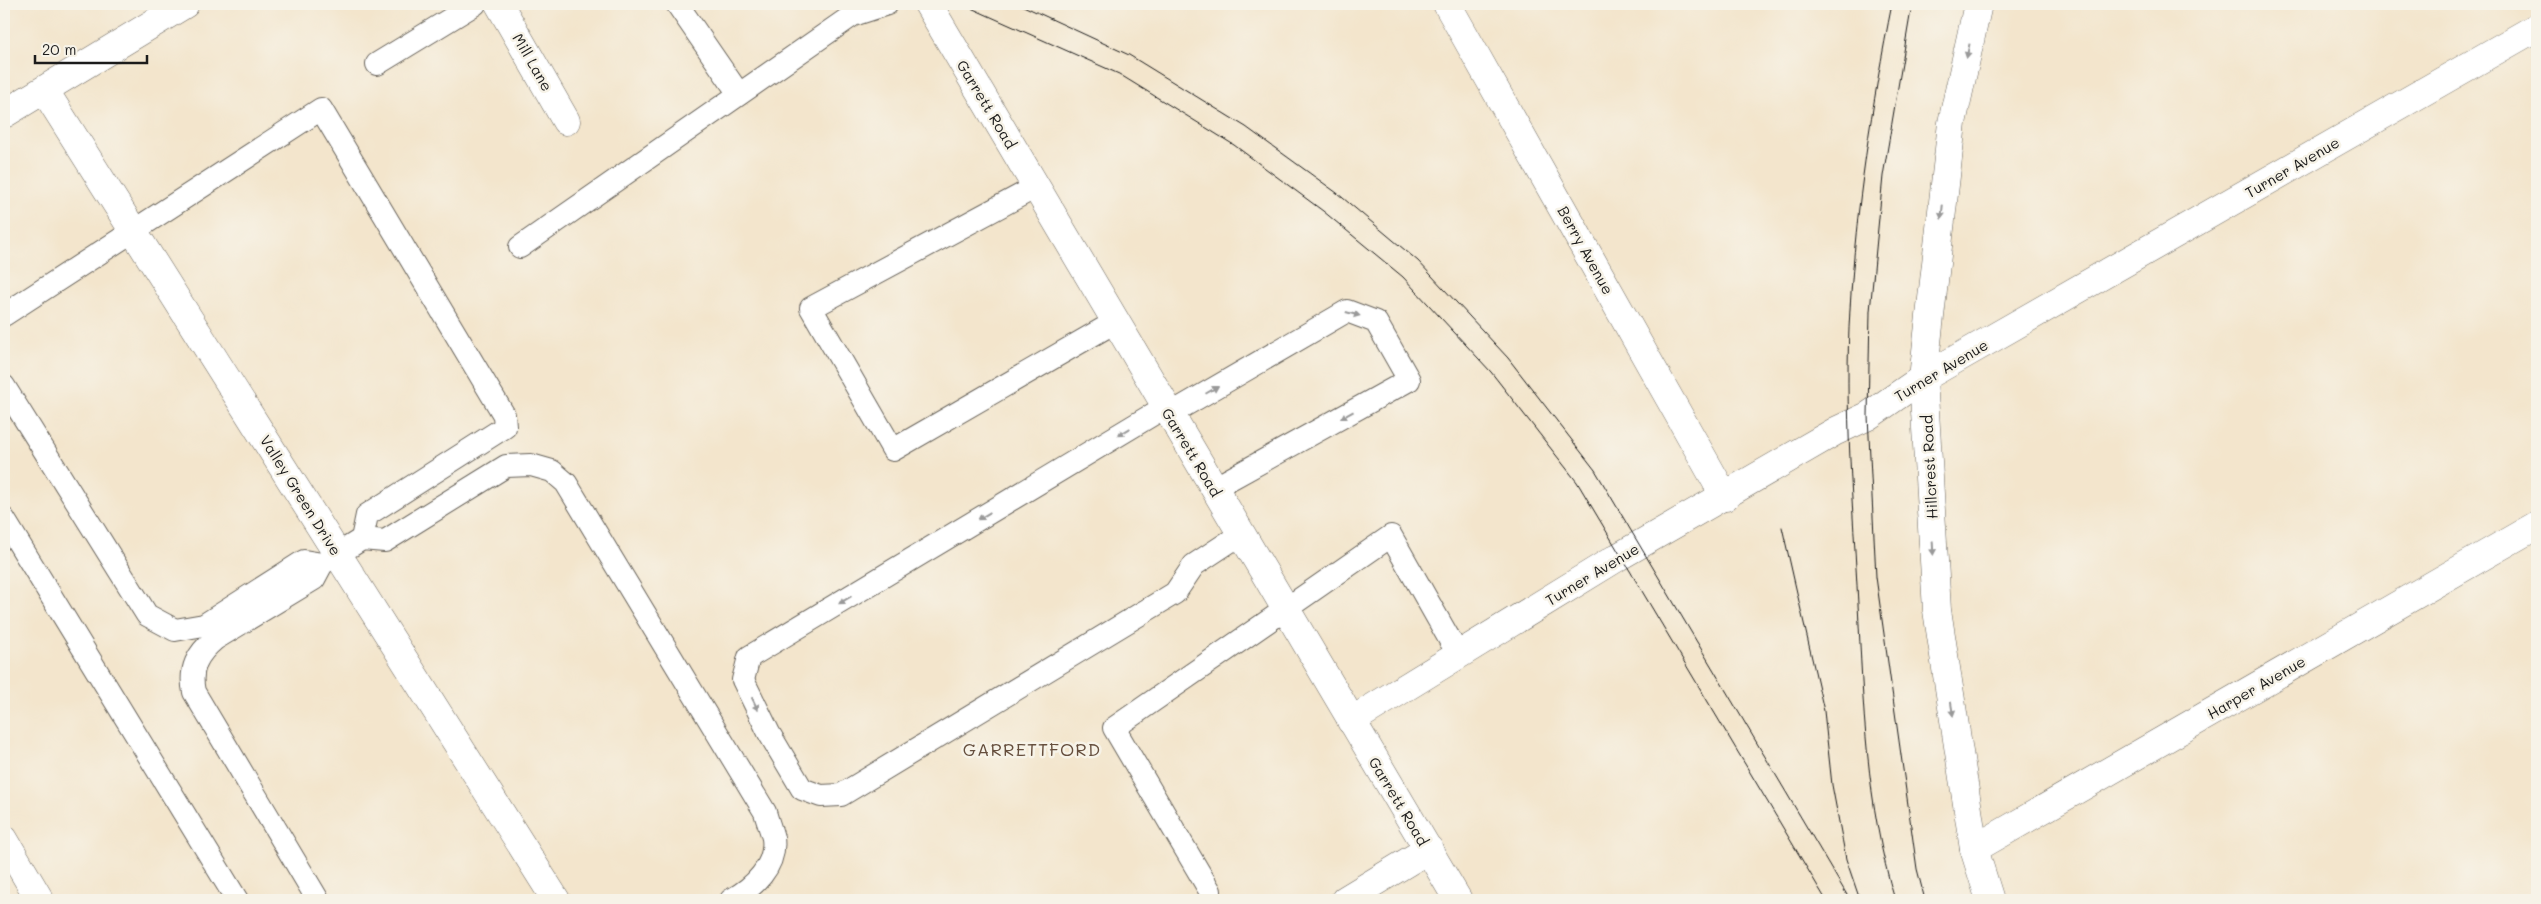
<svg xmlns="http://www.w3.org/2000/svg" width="2541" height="904" viewBox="0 0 2541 904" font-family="Mali,sans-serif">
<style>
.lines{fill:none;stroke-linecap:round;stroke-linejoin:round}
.lane-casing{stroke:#67625a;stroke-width:24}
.street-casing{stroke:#67625a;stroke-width:29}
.secondary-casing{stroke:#67625a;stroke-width:29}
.lane{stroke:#fff;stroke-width:22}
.street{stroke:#fff;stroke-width:28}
.secondary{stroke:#fff;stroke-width:28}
.tram{stroke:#1c1c1c;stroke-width:1}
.oneway{fill:#999}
.labels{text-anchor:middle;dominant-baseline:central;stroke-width:5;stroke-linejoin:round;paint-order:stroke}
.street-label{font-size:15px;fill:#1c1c1c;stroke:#f7f3e8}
.quarter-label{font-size:18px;letter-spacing:1px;fill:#654e3d;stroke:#f7f3e8}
</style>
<rect width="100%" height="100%" fill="#f7f3e8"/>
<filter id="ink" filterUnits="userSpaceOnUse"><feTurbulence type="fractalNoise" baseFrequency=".02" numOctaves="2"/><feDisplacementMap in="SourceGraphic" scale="10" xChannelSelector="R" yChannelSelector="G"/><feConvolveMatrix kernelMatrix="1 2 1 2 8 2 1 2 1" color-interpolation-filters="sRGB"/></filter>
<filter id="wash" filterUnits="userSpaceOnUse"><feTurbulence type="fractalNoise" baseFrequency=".0096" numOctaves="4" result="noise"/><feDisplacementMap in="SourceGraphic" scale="20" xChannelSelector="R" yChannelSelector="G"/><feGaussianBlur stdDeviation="1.12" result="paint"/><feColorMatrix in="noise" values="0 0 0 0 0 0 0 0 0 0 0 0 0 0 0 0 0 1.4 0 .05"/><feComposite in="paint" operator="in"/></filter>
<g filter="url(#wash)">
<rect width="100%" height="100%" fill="#f3e5cc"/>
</g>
<g filter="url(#ink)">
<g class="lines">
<g class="lane-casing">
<g id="lane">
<path d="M677 4 739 94"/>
<path d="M377 64 475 4"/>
<path d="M1036 187 811 308 893 450 1115 322"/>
<path d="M520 247 853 15 887 4"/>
<path d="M4 315 321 109 504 415 505 427 367 515 362 539"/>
<path d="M4 386 147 615 175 630 204 625 304 561 322 564"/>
<path d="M1165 407 749 657 743 680 769 733 802 789 821 796 841 795 1175 593 1194 565 1241 534"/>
<path d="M1170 414 1347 311 1376 322 1409 380 1214 488"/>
<path d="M4 519 237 900"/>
<path d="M1210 891 1114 728 1391 536 1459 656"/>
<path d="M318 900 194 692C189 669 197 654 215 639L314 579 322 564 362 539 385 541 506 466 531 465 552 471 566 483 765 812C767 820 771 830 773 838 777 866 753 888 731 900"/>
</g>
</g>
<g class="street-casing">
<g id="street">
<path d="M499 4 566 121"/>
<path d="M1447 4 1725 497"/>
<path d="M1978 4 1952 123 1923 378 1937 610 1974 849 1990 900"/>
<path d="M45 91 556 900"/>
<path d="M4 114 185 4"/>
<path d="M1351 721 1618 557 1836 431 1868 416 1923 378 2537 27"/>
<path d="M4 839 40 900"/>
<path d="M1974 849 2537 525"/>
<path d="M1345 900 1429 849"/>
</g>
</g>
<g class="secondary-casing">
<path id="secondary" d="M928 4 1458 900"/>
</g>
<use href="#lane" class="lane"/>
<use href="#street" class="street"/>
<use href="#secondary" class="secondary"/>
<g class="tram">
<path d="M962 4 1119 74 1234 145 1323 211 1403 277 1491 372 1577 482 1826 900"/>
<path d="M1019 4 1129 55 1246 127 1337 193 1418 261 1508 358 1595 470 1850 900"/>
<path d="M1892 4C1872 104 1856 207 1850 309 1844 407 1853 506 1858 604 1863 703 1866 805 1895 900"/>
<path d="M1912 4 1883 176 1870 311 1868 416 1876 577 1917 869 1925 900"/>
<path d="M1782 527 1824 711 1832 785 1846 859 1860 900"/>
</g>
</g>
<defs><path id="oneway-solid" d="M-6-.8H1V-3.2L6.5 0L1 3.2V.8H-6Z" transform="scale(1.25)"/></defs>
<g class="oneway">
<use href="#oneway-solid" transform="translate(1968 51) rotate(102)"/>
<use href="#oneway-solid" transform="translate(1942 212) rotate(96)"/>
<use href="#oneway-solid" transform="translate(1353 314) rotate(15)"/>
<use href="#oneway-solid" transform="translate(1212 390) rotate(-30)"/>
<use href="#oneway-solid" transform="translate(1347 415) rotate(151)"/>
<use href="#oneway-solid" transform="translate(1124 432) rotate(149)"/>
<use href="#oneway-solid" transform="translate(984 516) rotate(149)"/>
<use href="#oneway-solid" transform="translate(1933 548) rotate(87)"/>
<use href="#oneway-solid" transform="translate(845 600) rotate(149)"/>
<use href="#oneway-solid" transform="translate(755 704) rotate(64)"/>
<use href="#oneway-solid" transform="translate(1952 709) rotate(81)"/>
</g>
</g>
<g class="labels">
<g class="street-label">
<text transform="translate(533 62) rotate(60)">Mill Lane</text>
<text transform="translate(987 104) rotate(59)">Garrett Road</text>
<text transform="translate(2292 167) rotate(-30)">Turner Avenue</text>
<text transform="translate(1586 250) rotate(61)">Berry Avenue</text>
<text transform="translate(1941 370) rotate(-31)">Turner Avenue</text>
<text transform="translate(1192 452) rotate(59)">Garrett Road</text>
<text transform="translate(1929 467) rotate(-93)">Hillcrest Road</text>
<text transform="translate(301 495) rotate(58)">Valley Green Drive</text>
<text transform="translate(1592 574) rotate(-31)">Turner Avenue</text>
<text transform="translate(2256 687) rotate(-30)">Harper Avenue</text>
<text transform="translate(1399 801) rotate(59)">Garrett Road</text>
</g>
<g class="quarter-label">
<text x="1032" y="749">GARRETTFORD</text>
</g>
</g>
<rect width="2541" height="904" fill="none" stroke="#f7f3e8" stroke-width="20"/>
<path d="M35 55v8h112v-8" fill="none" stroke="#1c1c1c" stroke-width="2.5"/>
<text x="42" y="55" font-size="15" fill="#1c1c1c" stroke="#f7f3e8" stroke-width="4" paint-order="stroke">20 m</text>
</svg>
